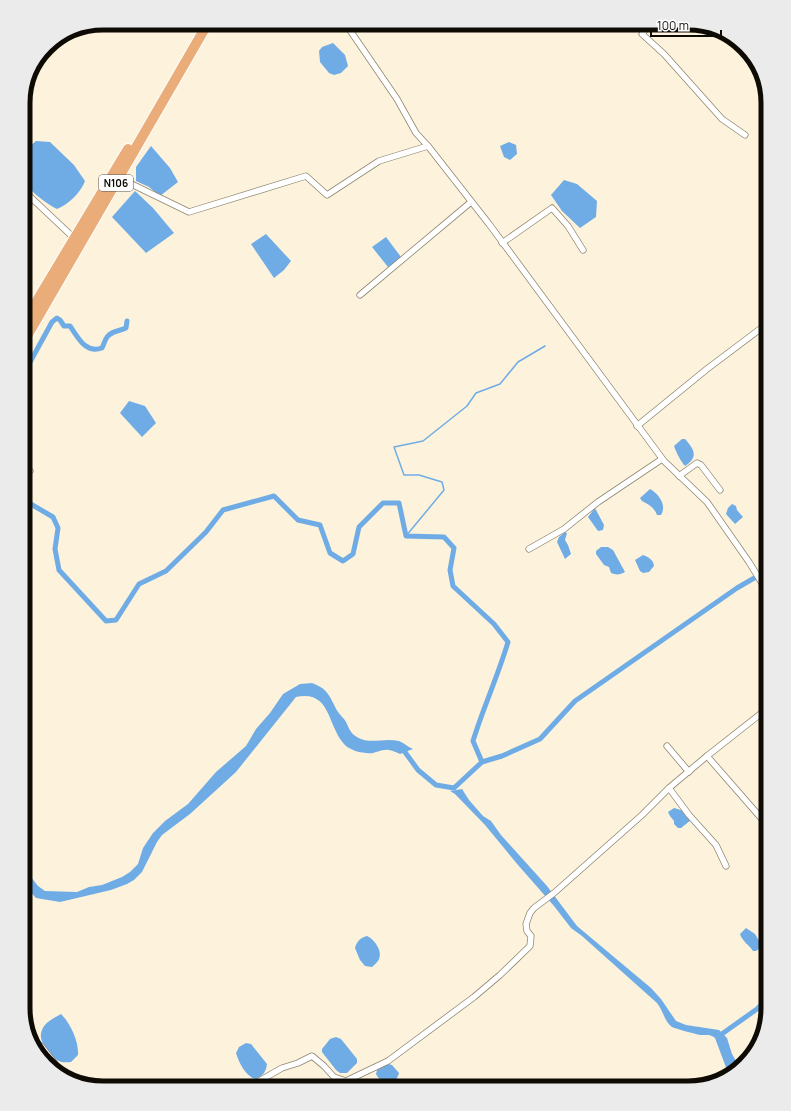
<svg xmlns="http://www.w3.org/2000/svg" width="791" height="1111" viewBox="0 0 791 1111" font-family="Manrope,sans-serif">
<style>
.water{fill:#6face6}
.lines{fill:none;stroke-linecap:round;stroke-linejoin:round}
.stream{stroke:#6face6;stroke-width:1.5}
.canal{stroke:#6face6;stroke-width:5}
.street-casing{stroke:#8e8570;stroke-width:7}
.highway-casing{stroke:#fff;stroke-width:12}
.street{stroke:#fff;stroke-width:5.5}
.highway{stroke:#eaad7a;stroke-width:10}
.labels{text-anchor:middle;dominant-baseline:central;stroke-width:4;stroke-linejoin:round;paint-order:stroke}
.shield{fill:#fff;stroke:#565450;stroke-width:1}
.shield-label{font-size:10px;font-weight:bold;fill:#0e0b05}
.rim{fill:none;stroke:#0e0b05;stroke-width:5}
</style>
<rect width="100%" height="100%" fill="#fdf3dc"/>
<g class="water">
<path d="M333 43 345 55 348 66 341 73 334 75 329 73 320 62 319 51 322 47Z"/>
<path d="M36 141 50 142 74 165 85 181C81 192 68 205 57 209 48 205 27 189 24 181 21 175 23 159 23 152Z"/>
<path d="M509 142 516 145 517 154 510 160 504 157 500 146Z"/>
<path d="M151 146 170 168 178 182 160 196 149 187 136 181V167Z"/>
<path d="M564 180 577 184 597 201 596 217 580 228 562 211 551 195Z"/>
<path d="M135 191 153 208 174 233 146 253 112 217Z"/>
<path d="M266 234 291 261 284 270 274 278 251 244Z"/>
<path d="M386 237 401 257 388 267 372 247Z"/>
<path d="M129 401 145 406 156 423 142 437 120 413Z"/>
<path d="M682 439H685C694 449 699 457 685 466 681 462 676 452 674 446Z"/>
<path d="M650 489C659 494 667 505 661 515H657C654 507 649 505 642 501L640 498Z"/>
<path d="M732 504 736 506 737 510 743 517 735 524 726 514 728 508Z"/>
<path d="M595 508 604 525 603 530 598 531 588 517Z"/>
<path d="M565 532 567 533 565 540 568 545 571 554 565 559 557 542 559 537Z"/>
<path d="M601 547H608L613 550 625 572C620 575 616 575 611 573L609 567 604 565 596 554V551Z"/>
<path d="M643 555C648 557 653 559 654 566L649 572 643 573 640 571 635 560Z"/>
<path d="M312 683C329 689 330 698 338 712 340 715 344 718 346 722 348 726 350 732 354 735 367 746 383 737 399 741 404 743 408 747 413 749L400 754C395 752 390 749 385 750 381 750 377 752 373 753 364 754 350 751 344 744 327 725 331 690 296 697L236 772 190 814 162 835 157 842 142 872 134 880 127 884 111 890 60 902 36 898 26 887 23 881V832L28 847 31 877 38 886 45 891 77 892 89 887 102 885 122 877 130 872 138 864 143 848 153 833 165 821 188 804 216 772 246 746 256 729 270 713 283 694 300 684Z"/>
<path d="M462 789 469 800 483 816 491 821 501 835 547 886 577 926 651 988 661 999 676 1021 686 1025 719 1030 727 1038 732 1054 739 1066 727 1078V1070L715 1038C711 1034 706 1035 700 1035 695 1034 677 1029 672 1027 664 1021 663 1010 657 1003L582 936 571 928 554 906 518 865 485 825 455 794 450 791Z"/>
<path d="M674 808 684 811 691 820 681 828H678L674 824V821L670 816 668 812Z"/>
<path d="M746 928 755 934 761 944 760 948 756 951H753C749 945 742 941 740 934Z"/>
<path d="M367 936C374 939 383 951 379 959 378 962 375 964 372 967L365 966 360 960 355 948C357 941 360 938 367 936Z"/>
<path d="M61 1014C71 1024 79 1042 78 1055L71 1062C67 1062 62 1063 59 1061 49 1056 37 1040 42 1030 45 1022 54 1018 61 1014Z"/>
<path d="M336 1037 341 1039 357 1059V1063L347 1073H340L336 1070 322 1052V1049L330 1039Z"/>
<path d="M246 1043 251 1044 267 1064C266 1072 263 1076 255 1079 245 1075 239 1063 236 1053L239 1047Z"/>
<path d="M388 1064 392 1065 399 1073C395 1088 382 1086 376 1074L377 1070Z"/>
</g>
<g class="lines">
<path class="stream" d="M406 536 444 490 442 482 419 475H404L394 447 423 441 467 406 476 393 500 384 518 362 545 346"/>
<g class="canal">
<path d="M23 375 52 322 57 318 60 320 64 326H70C78 337 85 354 102 348 104 344 105 339 108 336 112 331 120 331 126 328L127 321"/>
<path d="M23 497 29 503 53 517 58 528 55 549 59 570 106 621 116 620 139 584 166 571 206 532 223 510 274 496 298 520 320 525 330 553 343 561 353 554 359 527 383 503H399L406 536 444 537 454 548 450 570 453 586 494 624 508 642C498 676 483 708 473 741L482 762"/>
<path d="M402 748 418 770 436 785 454 788 482 762 502 756 540 739 575 701 737 588 768 570"/>
<path d="M719 1036 757 1009 764 1002 768 993"/>
</g>
<g class="street-casing">
<g id="street">
<path d="M345 23 397 99 416 133 428 146 489 224 664 461 707 502 749 562 768 593"/>
<path d="M650 23 642 34 664 54 722 119 745 135"/>
<path d="M119 178 189 212 306 176 327 195 379 161 428 146"/>
<path d="M23 190 75 239"/>
<path d="M502 243 552 208 568 226 583 250"/>
<path d="M360 295 471 202"/>
<path d="M637 426 707 369 768 323"/>
<path d="M23 464 30 471"/>
<path d="M679 476 697 463 701 465 720 490"/>
<path d="M529 549 564 529 598 502 662 459"/>
<path d="M667 746 689 772"/>
<path d="M707 756 768 826"/>
<path d="M669 788 689 815 716 845 726 866"/>
<path d="M35 1049 41 1046 62 1073 61 1076"/>
<path d="M251 1088 254 1084 282 1068 298 1063 312 1056 324 1066 334 1077 346 1081 388 1061 474 997 500 975 530 946 531 936 527 931 526 924 530 913 534 908 554 893 642 815 669 788 707 756 768 708"/>
</g>
</g>
<g class="highway-casing">
<g id="highway">
<path d="M23 324 128 149"/>
<path d="M23 343 208 23"/>
</g>
</g>
<use href="#street" class="street"/>
<use href="#highway" class="highway"/>
</g>
<g class="labels">
<rect class="shield" x="99" y="175" width="34" height="16" rx="3"/>
<g class="shield-label">
<text x="116" y="183">N106</text>
</g>
</g>
<path d="M0 0H791V1111H0ZM103 30H688A73 73 0 0 1 761 103V1008A73 73 0 0 1 688 1081H103A73 73 0 0 1 30 1008V103A73 73 0 0 1 103 30Z" fill="#ecebeb" fill-rule="evenodd"/>
<path class="rim" d="M103 30H688A73 73 0 0 1 761 103V1008A73 73 0 0 1 688 1081H103A73 73 0 0 1 30 1008V103A73 73 0 0 1 103 30Z"/>
<path d="M651 30v6h70v-6" fill="none" stroke="#0e0b05" stroke-width="2"/>
<text x="657" y="30" font-size="12" fill="#0e0b05" stroke="#ffffff" stroke-width="3" paint-order="stroke">100 m</text>
</svg>
